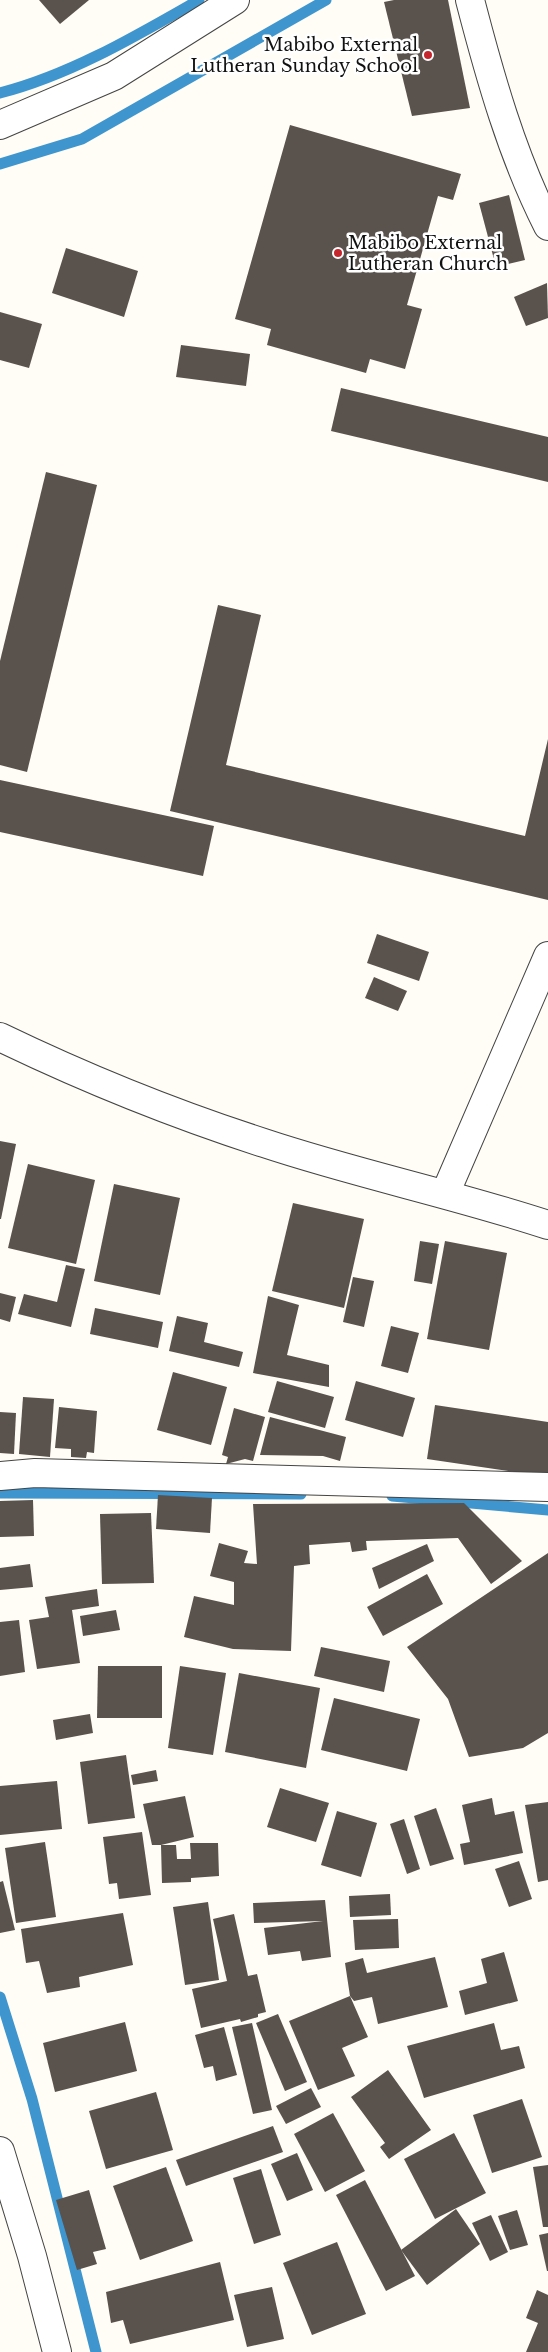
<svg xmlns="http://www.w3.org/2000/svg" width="548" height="2352" viewBox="0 0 548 2352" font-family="'Libre Baskerville',serif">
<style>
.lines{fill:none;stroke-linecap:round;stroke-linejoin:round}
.stream{stroke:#3f96cf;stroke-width:11}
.building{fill:#5a524d}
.minor-casing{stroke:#444;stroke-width:30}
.tertiary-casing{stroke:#444;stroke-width:30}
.minor{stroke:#fff;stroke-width:28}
.tertiary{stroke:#fff;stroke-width:28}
.poi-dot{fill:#c4262e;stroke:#fff;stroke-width:2}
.labels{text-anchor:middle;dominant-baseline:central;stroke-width:5;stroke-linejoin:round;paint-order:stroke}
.poi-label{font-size:18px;fill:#111;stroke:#fff;text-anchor:end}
</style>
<rect width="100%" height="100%" fill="#fffdf5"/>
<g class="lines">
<g class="stream">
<path d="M0 93C70 75 136 36 199 0"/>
<path d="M0 164 82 139 326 0"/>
<path d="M0 1493 301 1494"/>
<path d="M392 1496 548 1510"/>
<path d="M0 1997 32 2099 96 2352"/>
</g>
</g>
<g class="building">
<path d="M39 0H89L60 24Z"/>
<path d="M394 0H448L470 108 412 116 384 2Z"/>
<path d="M290 125 461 174 453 200 438 196 407 305 422 309 405 369 370 359 366 373 267 345 271 329 235 319Z"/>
<path d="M509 195 525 260 496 267 479 203Z"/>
<path d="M66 248 138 271 124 317 52 293Z"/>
<path d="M547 283 548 318 526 326 514 297Z"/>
<path d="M0 312 42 324 29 368 0 360Z"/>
<path d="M181 345 250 354 246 386 176 377Z"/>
<path d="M341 388 548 437V482L331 431Z"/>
<path d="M46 472 97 485 27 772 0 765V661Z"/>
<path d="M218 605 261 615 226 765 525 836 548 739V900L170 811Z"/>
<path d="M0 780 214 826 203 876 0 832Z"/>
<path d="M377 934 429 952 419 981 367 963Z"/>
<path d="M374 977 407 991 398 1011 365 998Z"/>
<path d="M0 1141 16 1144 1 1219H0Z"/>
<path d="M28 1164 95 1180 76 1264 8 1248Z"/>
<path d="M114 1184 180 1198 160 1295 94 1281Z"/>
<path d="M293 1203 364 1219 344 1308 272 1291Z"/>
<path d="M420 1241 439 1244 432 1284 414 1281Z"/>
<path d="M445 1241 507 1253 489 1350 427 1339Z"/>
<path d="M66 1265 85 1269 71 1327 18 1314 24 1294 57 1302Z"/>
<path d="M353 1277 374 1281 364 1327 343 1322Z"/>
<path d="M0 1293 16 1297 10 1322 0 1319Z"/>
<path d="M268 1296 299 1305 287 1355 329 1365V1387L253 1373Z"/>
<path d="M95 1308 163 1322 158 1348 90 1334Z"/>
<path d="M177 1316 208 1323 204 1342 243 1352 239 1367 169 1351Z"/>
<path d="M391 1326 419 1333 408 1373 381 1366Z"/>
<path d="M173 1372 227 1387 211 1445 157 1430Z"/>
<path d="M277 1381 334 1397 325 1428 268 1412Z"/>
<path d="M356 1381 415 1398 403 1437 345 1420Z"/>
<path d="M23 1397 54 1399 50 1457 19 1454Z"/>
<path d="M435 1405 548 1422V1477L427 1459Z"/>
<path d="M59 1407 97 1411 94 1453 87 1452 86 1458 71 1457V1449L55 1448Z"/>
<path d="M234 1408 265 1417 253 1461 245 1459 226 1464 228 1457 222 1455Z"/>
<path d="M0 1412 16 1413 14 1454 0 1453Z"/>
<path d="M270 1417 346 1437 340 1461 323 1456 260 1455Z"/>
<path d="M158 1495 212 1498 210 1533 156 1529Z"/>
<path d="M33 1500 34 1536 0 1537V1501Z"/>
<path d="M464 1503 522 1561 491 1584 458 1538 366 1541 367 1550 352 1552 350 1542 309 1545 310 1564 294 1566 291 1651 233 1649 184 1637 194 1596 234 1605V1582L210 1576 219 1543 248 1551 244 1563 257 1564 253 1504Z"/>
<path d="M151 1513 154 1583 102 1584 100 1514Z"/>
<path d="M427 1544 434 1561 379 1589 372 1568Z"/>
<path d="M548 1553V1733L523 1748 469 1757 448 1699 407 1647Z"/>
<path d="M30 1564 33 1587 0 1590V1568Z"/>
<path d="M427 1574 443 1604 383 1636 367 1607Z"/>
<path d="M97 1589 99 1606 72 1610 80 1663 37 1669 29 1620 49 1617 45 1597Z"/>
<path d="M116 1610 120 1630 83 1636 80 1616Z"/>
<path d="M19 1620 25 1672 0 1676V1622Z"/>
<path d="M321 1647 390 1661 384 1692 314 1676Z"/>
<path d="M98 1666H162V1718H97Z"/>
<path d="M180 1666 226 1673 213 1755 168 1748Z"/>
<path d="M239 1673 320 1688 306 1768 225 1752Z"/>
<path d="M334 1698 420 1719 407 1771 321 1750Z"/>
<path d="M90 1714 93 1733 56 1740 53 1720Z"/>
<path d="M126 1755 135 1818 88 1824 80 1762Z"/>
<path d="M156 1770 158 1781 133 1785 131 1775Z"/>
<path d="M57 1781 62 1829 0 1835V1786Z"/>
<path d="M280 1788 329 1803 316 1842 267 1827Z"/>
<path d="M185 1796 194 1837 161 1845H152L143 1804Z"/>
<path d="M492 1798 495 1815 514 1811 523 1853 464 1865 460 1844 470 1842 462 1805Z"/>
<path d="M548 1802V1880L538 1882 525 1805Z"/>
<path d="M436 1808 454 1859 430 1866 414 1816Z"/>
<path d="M337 1811 377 1823 361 1877 321 1865Z"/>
<path d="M404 1819 420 1869 407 1874 390 1824Z"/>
<path d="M142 1832 151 1895 119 1899 117 1883 109 1884 103 1837Z"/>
<path d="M45 1842 56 1917 16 1923 5 1848Z"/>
<path d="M190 1843H218L219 1876 191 1878V1882L162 1883 161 1845H176L177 1859H191Z"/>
<path d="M519 1861 532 1899 509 1907 495 1869Z"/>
<path d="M3 1881 15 1930 0 1933V1882Z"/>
<path d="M390 1894 391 1915 350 1917 349 1896Z"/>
<path d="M325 1900 331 1957 302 1961 300 1951 268 1955 264 1928 323 1921 254 1923 253 1903Z"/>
<path d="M208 1902 219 1980 185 1985 173 1907Z"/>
<path d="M123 1913 133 1965 79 1977 80 1987 47 1993 39 1961 26 1963 21 1929Z"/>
<path d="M234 1914 248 1976 257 1974 266 2012 258 2014V2017L241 2022 240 2019 201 2028 192 1989 227 1981 213 1919Z"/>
<path d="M398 1919 399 1948 355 1950 353 1920Z"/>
<path d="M504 1952 518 2001 465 2015 459 1991 487 1983 481 1959Z"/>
<path d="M435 1957 448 2007 378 2024 372 1997 354 2001 350 1996 345 1963 363 1958 367 1973Z"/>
<path d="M350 1996 368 2037 342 2048 355 2076 318 2090 289 2021Z"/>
<path d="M278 2014 307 2082 285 2091 256 2023Z"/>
<path d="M125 2022 137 2071 55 2092 43 2043Z"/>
<path d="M252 2023 272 2110 253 2114 232 2027Z"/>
<path d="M494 2023 501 2050 519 2046 525 2068 424 2098 407 2046Z"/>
<path d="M224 2027 237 2075 216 2081 213 2066 204 2068 195 2035Z"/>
<path d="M388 2070 431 2130 389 2159 380 2147 385 2143 351 2097Z"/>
<path d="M311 2088 321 2107 286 2124 276 2106Z"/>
<path d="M156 2092 173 2150 106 2169 89 2111Z"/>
<path d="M522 2099 542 2157 492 2173 473 2115Z"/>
<path d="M333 2113 365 2171 325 2192 294 2134Z"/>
<path d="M273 2126 283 2152 186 2186 176 2160Z"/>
<path d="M454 2133 486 2193 435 2219 404 2159Z"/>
<path d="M297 2153 313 2190 287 2201 271 2164Z"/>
<path d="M548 2165V2227H543L533 2167Z"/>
<path d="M166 2167 193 2241 140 2260 113 2186Z"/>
<path d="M261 2169 281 2235 254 2244 233 2178Z"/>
<path d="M365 2180 415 2276 386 2291 336 2195Z"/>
<path d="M89 2190 106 2249 93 2252 97 2264 77 2270 56 2200Z"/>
<path d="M456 2209 480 2244 427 2285 401 2250Z"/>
<path d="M517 2210 528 2245 510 2250 498 2216Z"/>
<path d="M491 2215 508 2252 490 2261 472 2223Z"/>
<path d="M548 2233V2271H547L539 2235Z"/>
<path d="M337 2242 366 2314 312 2335 283 2263Z"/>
<path d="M220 2262 234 2320 130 2344 123 2320 111 2323 106 2292Z"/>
<path d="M272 2287 284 2339 247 2347 234 2295Z"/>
<path d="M537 2290 548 2295V2352H526L538 2323 526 2318Z"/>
</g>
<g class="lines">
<g class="minor-casing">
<g id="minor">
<path d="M470 0C490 77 512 155 548 226"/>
<path d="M0 1037C85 1078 174 1114 264 1143 357 1174 454 1194 548 1225"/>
<path d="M445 1194 548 956"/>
<path d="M0 1476 35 1473 548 1487"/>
<path d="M0 2151 32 2256 57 2352"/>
</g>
</g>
<g class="tertiary-casing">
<path id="tertiary" d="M0 125 114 76 235 0"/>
</g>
<use href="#minor" class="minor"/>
<use href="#tertiary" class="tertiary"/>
</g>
<g class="poi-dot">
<circle cx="428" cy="55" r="5"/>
<circle cx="338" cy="253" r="5"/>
</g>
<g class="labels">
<g class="poi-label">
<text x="418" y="45">Mabibo External<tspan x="418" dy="21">Lutheran Sunday School</tspan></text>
<text x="348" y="243" text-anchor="start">Mabibo External<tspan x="348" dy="21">Lutheran Church</tspan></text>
</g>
</g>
</svg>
